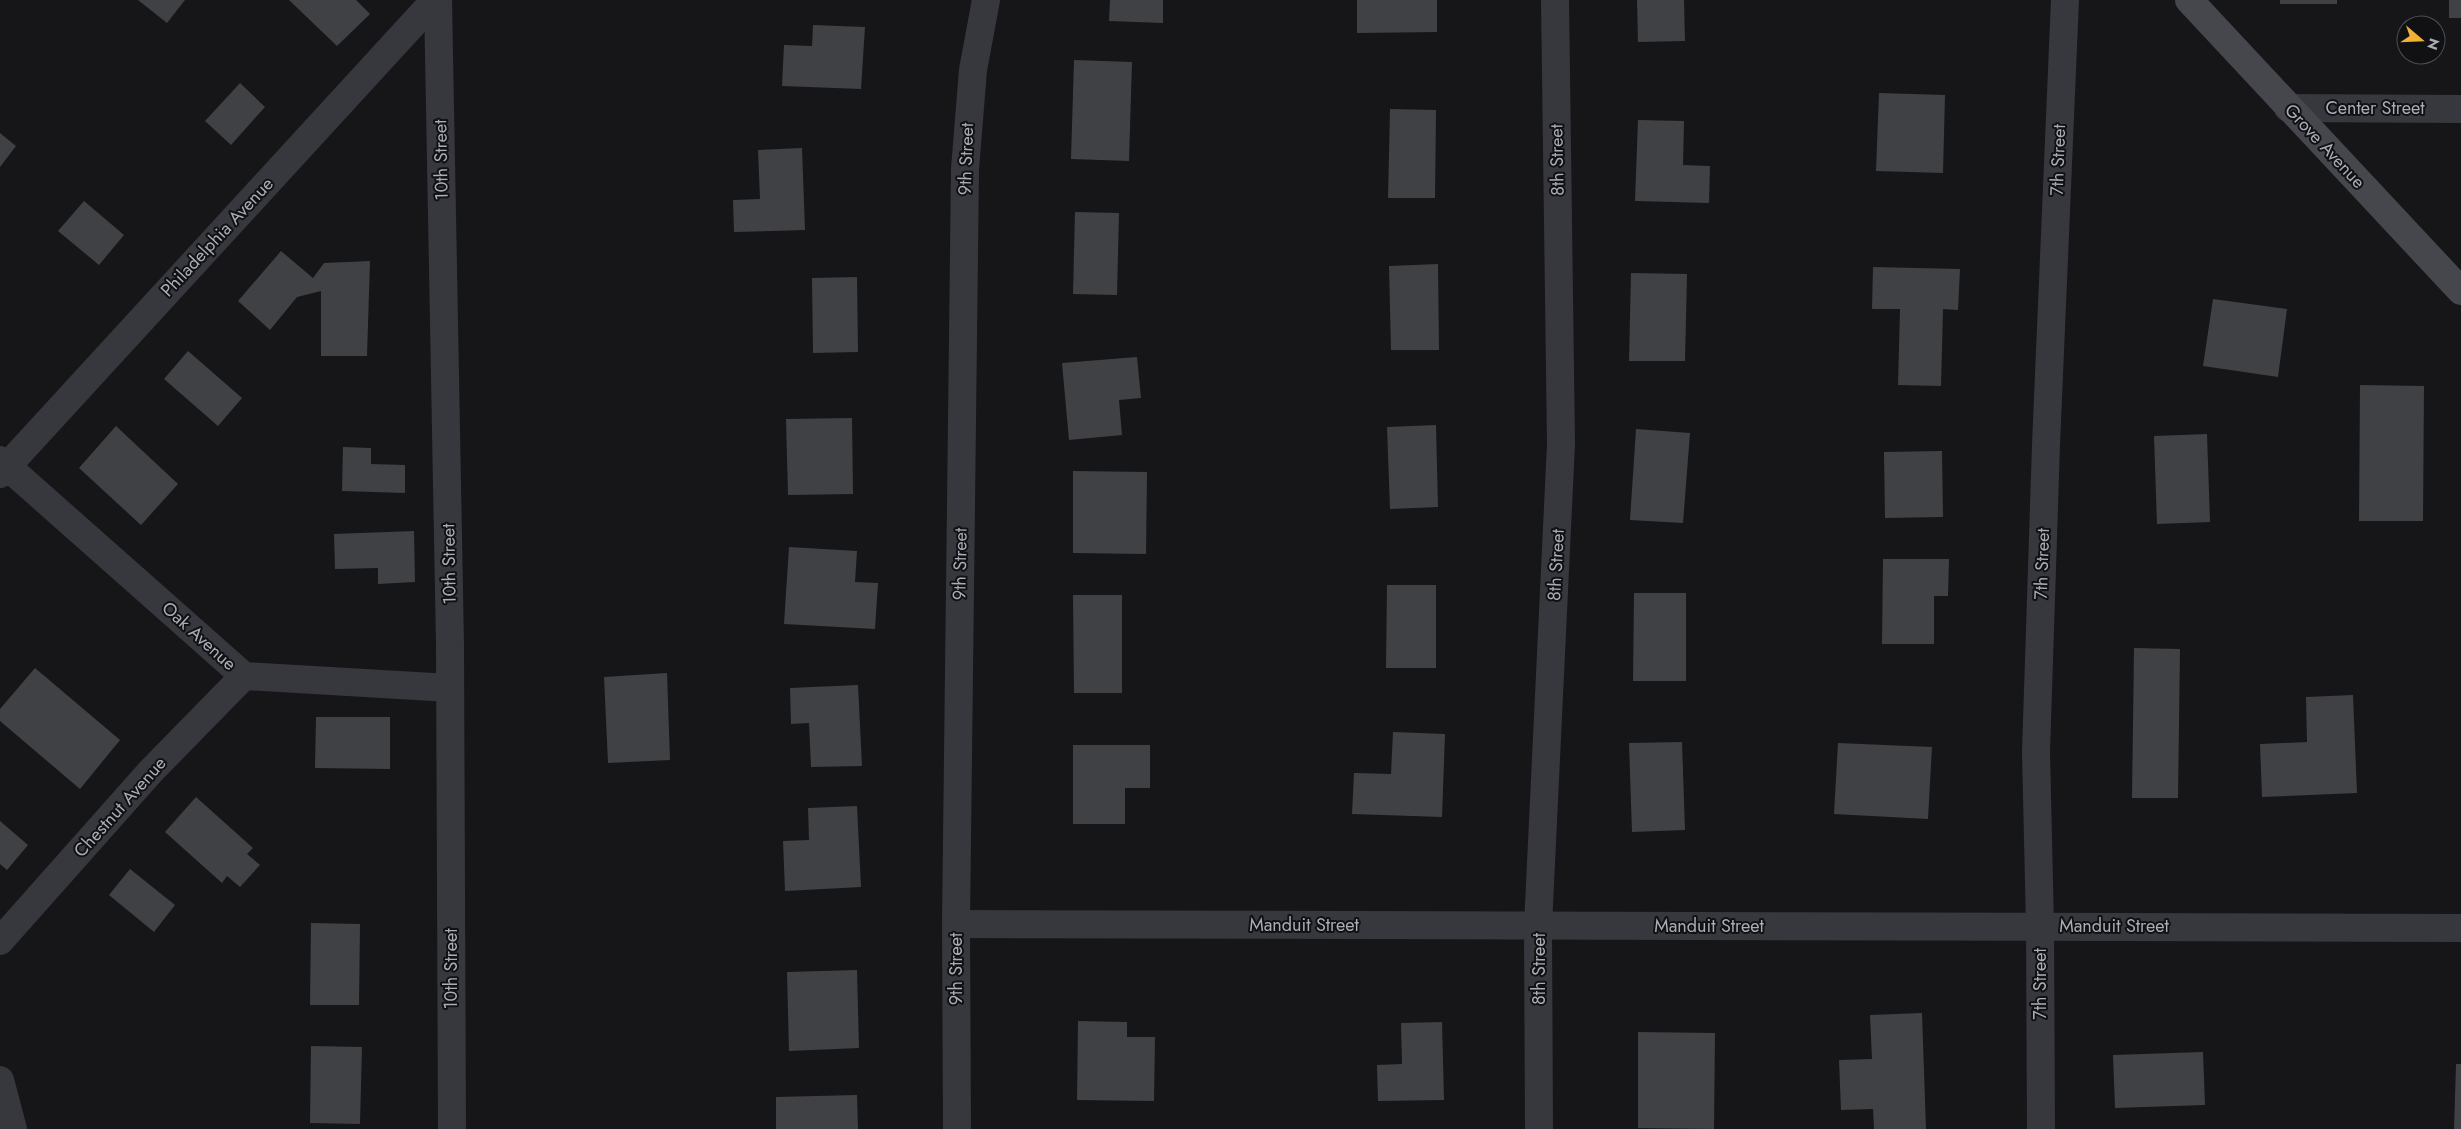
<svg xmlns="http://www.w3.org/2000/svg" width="2461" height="1129" viewBox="0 0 2461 1129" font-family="Jost,sans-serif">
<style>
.building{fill:#404145}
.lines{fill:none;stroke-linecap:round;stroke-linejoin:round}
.street{stroke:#37383d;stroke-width:28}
.secondary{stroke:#45474d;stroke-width:28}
.labels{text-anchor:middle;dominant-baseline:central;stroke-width:4;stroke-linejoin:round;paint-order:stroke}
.street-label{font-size:18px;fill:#a8adb8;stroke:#111113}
</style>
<rect width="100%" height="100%" fill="#161618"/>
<g class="building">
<path d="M138 0H185L167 23Z"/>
<path d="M289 0H356L370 14 337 46Z"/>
<path d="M1110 0H1163V23L1109 21Z"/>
<path d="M1357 0H1437V32L1357 33Z"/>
<path d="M1637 0H1684L1685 41 1638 42Z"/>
<rect x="2280" y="0" width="57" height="4"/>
<rect x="2449" y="0" width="12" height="18"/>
<path d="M813 25 865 27 861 89 782 86 784 45 812 46Z"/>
<path d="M1074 60 1132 62 1129 161 1071 159Z"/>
<path d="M240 83 265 107 231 145 205 121Z"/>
<path d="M1879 93 1945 95 1943 173 1876 171Z"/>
<path d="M1390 109 1436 110 1435 198H1388Z"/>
<path d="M1638 120 1684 121 1683 165 1710 166 1709 203 1635 201Z"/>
<path d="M0 133 16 146 0 167Z"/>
<path d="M802 148 805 230 734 232 733 200 760 199 758 150Z"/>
<path d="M84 201 124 235 99 265 58 231Z"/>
<path d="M1075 212 1119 213 1117 295 1073 294Z"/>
<path d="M281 251 313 278 324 263 370 261 367 356H321V291L297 297 270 330 238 301Z"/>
<path d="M1438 264 1439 350H1391L1389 266Z"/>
<path d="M1873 267 1960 269 1958 310 1943 309 1941 386 1898 385 1900 309H1872Z"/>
<path d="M1631 273 1687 274 1685 361H1629Z"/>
<path d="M857 277 858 352 813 353 812 278Z"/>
<path d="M2213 299 2287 309 2278 377 2203 366Z"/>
<path d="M188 351 242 398 218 426 164 379Z"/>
<path d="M1137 357 1141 398 1119 400 1122 435 1069 440 1062 363Z"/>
<path d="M2360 385 2424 386 2423 521H2359Z"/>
<path d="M852 418 853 494 788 495 786 419Z"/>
<path d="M1436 425 1438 507 1390 509 1387 427Z"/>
<path d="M116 426 178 484 141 525 79 468Z"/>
<path d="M1636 429 1690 433 1683 523 1630 520Z"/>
<path d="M2207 434 2210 522 2157 524 2154 436Z"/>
<path d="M343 447 371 448V464L405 465V493L342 491Z"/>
<path d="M1942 451 1943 517 1885 518 1884 452Z"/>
<path d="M1073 471 1147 472 1146 554 1073 553Z"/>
<path d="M414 531 415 582 378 584V568L335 569 334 534Z"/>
<path d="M789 547 857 551 855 582 878 583 875 629 784 624Z"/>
<path d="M1883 559H1949L1948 596H1934V644H1882Z"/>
<path d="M1387 585H1436V668H1386Z"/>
<path d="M1634 593H1686V681H1633Z"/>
<path d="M1073 595H1122V693H1074Z"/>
<path d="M2134 648 2180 649 2178 798H2132Z"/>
<path d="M35 668 120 740 80 789 0 721V709Z"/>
<path d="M667 673 670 760 608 763 604 677Z"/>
<path d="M858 685 862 766 811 767 809 723 791 724 790 688Z"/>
<path d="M2353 695 2357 793 2262 797 2260 744 2307 742 2306 697Z"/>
<path d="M316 717H390V769L315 768Z"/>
<path d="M1393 732 1445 734 1442 817 1352 814 1354 773 1391 774Z"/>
<path d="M1682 742 1685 830 1632 832 1629 743Z"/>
<path d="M1838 743 1932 747 1928 819 1834 814Z"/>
<path d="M1073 745H1150V788H1125V824H1073Z"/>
<path d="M196 797 253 848 247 854 260 865 240 887 227 876 222 883 165 832Z"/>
<path d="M857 806 861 887 785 891 783 841 809 840 808 808Z"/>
<path d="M0 821 28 845 7 870 0 864Z"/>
<path d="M130 869 175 905 154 932 109 895Z"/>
<path d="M311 923 360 924 359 1005H310Z"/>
<path d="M857 970 859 1048 789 1051 787 972Z"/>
<path d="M1922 1013 1926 1129H1874L1873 1109 1841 1110 1839 1060 1872 1059 1870 1015Z"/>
<path d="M1078 1021 1127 1022V1037H1155L1154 1101 1077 1100Z"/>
<path d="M1442 1022 1444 1100 1378 1101 1377 1065 1402 1064 1401 1023Z"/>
<path d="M1638 1032 1715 1033 1714 1129 1638 1128Z"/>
<path d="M311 1046 362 1047 360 1124 310 1123Z"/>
<path d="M2203 1052 2205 1105 2115 1108 2113 1055Z"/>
<path d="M2456 1064H2461V1129H2454Z"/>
<path d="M857 1095 858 1129H776V1097Z"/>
</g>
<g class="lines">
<g class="street">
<path d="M438 0 450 645 452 1129"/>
<path d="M2288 108 2461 109"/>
<path d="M0 460 244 676 450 688"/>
<path d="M0 474 435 0"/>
<path d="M956 924 2461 928"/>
<path d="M0 941 151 771 244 676"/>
<path d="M0 1080 13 1129"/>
<path d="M957 1129 956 924 965 169 973 70 986 0"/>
<path d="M1539 1129 1538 926 1561 444 1555 0"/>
<path d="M2041 1129 2040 926 2036 752 2046 445 2065 0"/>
</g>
<path class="secondary" d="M2189 0 2461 291"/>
</g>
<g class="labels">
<g class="street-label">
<text x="2375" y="108">Center Street</text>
<text transform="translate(2325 146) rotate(47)">Grove Avenue</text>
<text transform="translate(966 159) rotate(-88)">9th Street</text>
<text transform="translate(441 160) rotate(-91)">10th Street</text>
<text transform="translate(1557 160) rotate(-91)">8th Street</text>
<text transform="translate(2058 160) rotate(-88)">7th Street</text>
<text transform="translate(217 237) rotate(-47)">Philadelphia Avenue</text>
<text transform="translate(449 564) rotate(-91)">10th Street</text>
<text transform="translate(960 564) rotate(-89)">9th Street</text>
<text transform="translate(2042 564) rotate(-88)">7th Street</text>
<text transform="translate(1556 565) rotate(-87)">8th Street</text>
<text transform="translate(199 636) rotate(42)">Oak Avenue</text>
<text transform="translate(120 807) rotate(-48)">Chestnut Avenue</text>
<text x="1304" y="925">Manduit Street</text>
<text x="1709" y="926">Manduit Street</text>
<text x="2114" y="926">Manduit Street</text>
<text transform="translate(451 969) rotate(-90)">10th Street</text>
<text transform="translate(956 969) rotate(-90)">9th Street</text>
<text transform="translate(1539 969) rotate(-90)">8th Street</text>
<text transform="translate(2040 984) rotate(-90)">7th Street</text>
</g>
</g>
<g transform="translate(2421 40) rotate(109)"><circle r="24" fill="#111113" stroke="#4d4f55"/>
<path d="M0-4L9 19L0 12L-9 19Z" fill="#f2b134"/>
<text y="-8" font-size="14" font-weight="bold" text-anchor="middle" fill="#a8adb8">N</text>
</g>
</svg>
